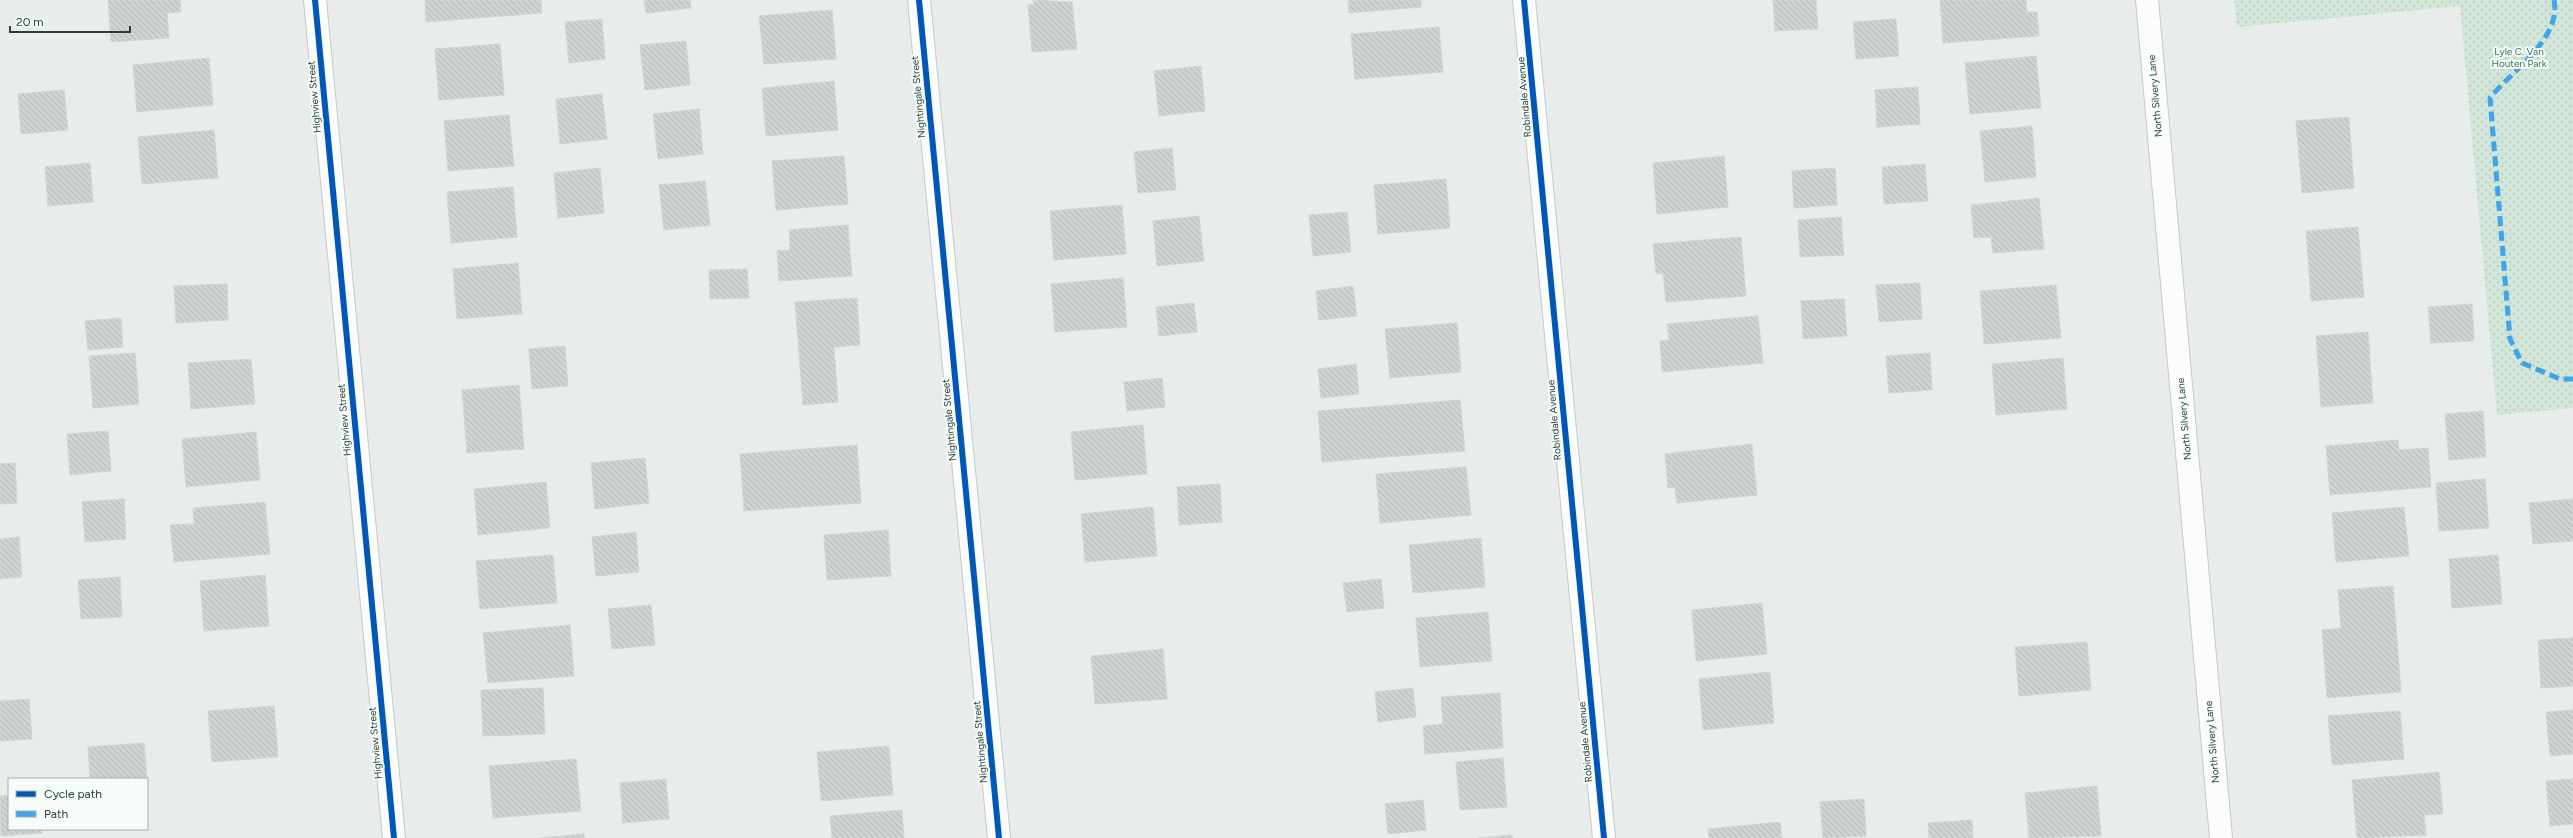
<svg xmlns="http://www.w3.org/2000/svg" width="2573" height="838" viewBox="0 0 2573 838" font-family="Figtree,sans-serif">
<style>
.park{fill:url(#park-dots)}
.building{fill:url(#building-back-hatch);stroke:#d1d6d4}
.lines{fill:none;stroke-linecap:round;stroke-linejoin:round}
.minor-casing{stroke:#c5cac8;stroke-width:24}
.minor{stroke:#fcfcfc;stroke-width:22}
.quiet{stroke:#3ea4ec;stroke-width:5;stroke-dasharray:10 5;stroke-linecap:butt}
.cycleway-casing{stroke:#f7fbf9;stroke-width:8}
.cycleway{stroke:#0057b8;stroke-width:6}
.labels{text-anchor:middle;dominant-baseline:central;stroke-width:4;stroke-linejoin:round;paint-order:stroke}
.park-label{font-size:10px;fill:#2d7a4b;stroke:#f7fbf9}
.street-label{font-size:10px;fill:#24423a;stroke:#f7fbf9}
</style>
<defs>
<pattern id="park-dots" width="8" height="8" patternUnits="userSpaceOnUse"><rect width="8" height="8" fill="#d1e6d8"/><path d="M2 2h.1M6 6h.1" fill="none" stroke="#b3c6ba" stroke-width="1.8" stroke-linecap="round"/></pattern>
<pattern id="building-back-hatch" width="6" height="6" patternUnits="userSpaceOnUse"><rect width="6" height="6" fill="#cfd4d2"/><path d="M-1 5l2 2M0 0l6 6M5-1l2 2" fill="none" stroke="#b2b7b5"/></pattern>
</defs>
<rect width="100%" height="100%" fill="#e8edeb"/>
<path class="park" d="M2234 0H2573V408L2497 415 2460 6 2237 27Z"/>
<g class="building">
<path d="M108 0H180L181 12 167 13 169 38 111 42Z"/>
<path d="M425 0H541L542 13 426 22Z"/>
<path d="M644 0H690L691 8 646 13Z"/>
<path d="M1033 0 1072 2 1077 49 1032 52 1028 5 1034 4Z"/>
<path d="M1348 0H1421V7L1349 13Z"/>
<path d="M1773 0H1816L1818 29 1775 31Z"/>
<path d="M1940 0H2026L2027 12H2037L2039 36 1943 43Z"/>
<path d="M832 10 836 59 764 64 759 16Z"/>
<path d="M602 19 605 59 569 63 565 22Z"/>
<path d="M1896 19 1899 56 1856 59 1853 22Z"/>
<path d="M1439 27 1443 72 1355 79 1351 34Z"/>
<path d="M686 41 690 85 645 90 640 45Z"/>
<path d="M500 44 504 95 439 100 435 49Z"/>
<path d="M2036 56 2041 108 1970 114 1965 63Z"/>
<path d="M209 58 213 105 137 112 133 65Z"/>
<path d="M1201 66 1205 111 1159 116 1154 71Z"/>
<path d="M834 81 838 130 766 136 762 88Z"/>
<path d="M1918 87 1920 124 1877 127 1875 90Z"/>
<path d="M64 90 68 130 21 134 18 94Z"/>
<path d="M602 94 607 139 560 144 556 99Z"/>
<path d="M699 109 703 154 658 159 653 114Z"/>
<path d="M509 115 514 166 448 171 444 121Z"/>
<path d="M2349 117 2354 188 2302 193 2296 121Z"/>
<path d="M2032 126 2036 177 1985 182 1980 131Z"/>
<path d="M214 130 218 178 142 184 138 137Z"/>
<path d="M1172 148 1176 190 1138 193 1134 152Z"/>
<path d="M844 156 848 204 776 210 772 161Z"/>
<path d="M1724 156 1728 207 1657 214 1653 163Z"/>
<path d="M90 163 93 202 48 206 45 167Z"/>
<path d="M1925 164 1928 201 1884 204 1882 167Z"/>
<path d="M600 168 604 213 558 218 554 173Z"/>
<path d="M1835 168 1837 205 1794 208 1792 171Z"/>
<path d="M1446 179 1450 228 1378 234 1374 185Z"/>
<path d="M705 181 710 225 664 230 659 185Z"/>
<path d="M513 187 517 237 451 243 447 192Z"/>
<path d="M2039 198 2044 249 1993 253 1991 237 1974 238 1971 205Z"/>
<path d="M1122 205 1126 254 1054 260 1050 211Z"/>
<path d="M1347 212 1351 252 1313 256 1309 215Z"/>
<path d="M1199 216 1204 261 1157 266 1153 221Z"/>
<path d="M1841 217 1844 255 1800 257 1798 220Z"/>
<path d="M848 225 852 276 779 281 777 251 790 250 789 230Z"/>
<path d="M2358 227 2364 297 2311 301 2306 231Z"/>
<path d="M1741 237 1746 296 1666 302 1663 273 1656 274 1653 244Z"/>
<path d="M518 263 522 314 457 319 453 269Z"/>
<path d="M747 269 749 298 710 299 709 270Z"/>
<path d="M1123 278 1127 327 1055 332 1051 284Z"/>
<path d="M1920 283 1922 319 1879 322 1876 285Z"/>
<path d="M227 284 228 320 176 323 174 286Z"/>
<path d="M2056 285 2061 338 1984 344 1980 291Z"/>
<path d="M1353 286 1357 316 1319 320 1316 291Z"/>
<path d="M857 298 860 345 834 347 838 402 803 405 795 302Z"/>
<path d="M1844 299 1847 336 1803 339 1801 301Z"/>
<path d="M1194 303 1197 332 1159 336 1156 307Z"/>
<path d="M2472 304 2474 341 2431 343 2428 307Z"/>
<path d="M1758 316 1763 363 1662 372 1660 341 1669 340 1667 324Z"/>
<path d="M121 318 123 347 88 350 85 321Z"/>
<path d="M1457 323 1461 372 1390 378 1385 329Z"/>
<path d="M2368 332 2373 403 2321 407 2316 336Z"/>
<path d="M565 346 568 386 532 389 529 349Z"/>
<path d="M135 353 139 404 93 408 89 356Z"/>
<path d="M1930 353 1932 390 1889 393 1886 356Z"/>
<path d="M2063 358 2067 409 1996 415 1992 364Z"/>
<path d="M251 359 255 404 191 409 188 363Z"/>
<path d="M1356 364 1359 394 1321 398 1318 369Z"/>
<path d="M1162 378 1165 407 1127 411 1124 382Z"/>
<path d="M519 385 524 449 467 453 462 390Z"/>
<path d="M1460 400 1465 451 1322 462 1318 411Z"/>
<path d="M2483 411 2486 457 2449 460 2445 414Z"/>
<path d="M1143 425 1147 474 1075 480 1071 432Z"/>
<path d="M108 431 111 471 70 475 67 434Z"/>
<path d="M256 432 260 480 186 487 182 439Z"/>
<path d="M2398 440 2399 450 2428 448 2431 487 2330 495 2326 446Z"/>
<path d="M1752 444 1757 495 1677 503 1675 487 1668 488 1665 454Z"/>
<path d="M857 445 861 503 744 511 740 454Z"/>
<path d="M645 458 649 503 595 509 591 463Z"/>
<path d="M15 463 17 503 0 504V464Z"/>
<path d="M1466 467 1471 515 1380 523 1376 474Z"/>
<path d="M2485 479 2489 528 2439 531 2436 483Z"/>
<path d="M546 482 550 528 478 535 474 489Z"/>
<path d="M1220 484 1222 522 1179 525 1177 487Z"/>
<path d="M124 499 126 539 85 542 82 502Z"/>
<path d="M2573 499V541L2533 544 2529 503Z"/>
<path d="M265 502 270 554 174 562 170 525 194 524 193 508Z"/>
<path d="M1153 507 1157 556 1085 562 1081 514Z"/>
<path d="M2404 507 2409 556 2336 562 2332 513Z"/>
<path d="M888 530 891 576 827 580 824 535Z"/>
<path d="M636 532 639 572 596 576 592 537Z"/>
<path d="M19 537 22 577 0 579V539Z"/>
<path d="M1481 538 1485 587 1413 593 1409 545Z"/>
<path d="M553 555 557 603 480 609 476 561Z"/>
<path d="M2498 555 2502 604 2452 608 2449 559Z"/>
<path d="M265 575 269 626 204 631 200 581Z"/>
<path d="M120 577 122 617 81 619 78 580Z"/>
<path d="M1381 579 1384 608 1347 612 1343 583Z"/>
<path d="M2393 586 2401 692 2327 698 2322 630 2341 628 2338 590Z"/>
<path d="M1762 603 1767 654 1696 661 1692 610Z"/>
<path d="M651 605 655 645 612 649 608 609Z"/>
<path d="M1488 612 1492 661 1420 667 1416 618Z"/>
<path d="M570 625 574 676 488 683 483 633Z"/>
<path d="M2573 638V686L2541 688 2538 640Z"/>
<path d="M2087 642 2091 690 2019 696 2015 647Z"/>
<path d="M1163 649 1167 699 1095 704 1091 656Z"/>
<path d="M1770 672 1774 723 1703 730 1699 679Z"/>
<path d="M543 688 545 734 483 736 481 690Z"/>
<path d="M1413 688 1416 717 1378 722 1375 692Z"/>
<path d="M1500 693 1503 748 1425 754 1423 726 1443 724 1441 697Z"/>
<path d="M29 699 32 739 0 741V701Z"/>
<path d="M274 706 278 757 212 762 208 711Z"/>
<path d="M2573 710V754L2550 756 2546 712Z"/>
<path d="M2400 711 2404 759 2332 765 2328 716Z"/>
<path d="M144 743 147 779H90L88 747Z"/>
<path d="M889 746 893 795 821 801 817 752Z"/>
<path d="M1503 758 1507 807 1460 810 1456 762Z"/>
<path d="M576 759 581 811 493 818 489 766Z"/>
<path d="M2439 772 2443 814 2424 815 2426 835 2357 838 2352 780Z"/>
<path d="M666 779 669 819 623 823 620 783Z"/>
<path d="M2573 779V824L2550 826 2546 781Z"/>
<path d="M2097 786 2101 836 2029 838 2025 793Z"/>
<path d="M9 795V829H42V833L1 836 0 796Z"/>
<path d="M1864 799 1866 836 1823 838 1820 802Z"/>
<path d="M1423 800 1426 830 1388 834 1385 804Z"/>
<path d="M902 810 904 838H832L830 816Z"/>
<path d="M1972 820 1973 838H1929L1928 823Z"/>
<path d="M1780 822 1782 838H1709L1708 829Z"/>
<path d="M584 834 585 838H540Z"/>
<path d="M1512 835 1513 838H1479Z"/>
</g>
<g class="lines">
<g class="minor-casing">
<g id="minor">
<path d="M315 0 394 838"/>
<path d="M919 0 999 838"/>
<path d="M1524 0 1604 838"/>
<path d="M2147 0 2221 838"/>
</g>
</g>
<use href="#minor" class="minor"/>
<path class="quiet" d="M2554 0C2562 39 2511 71 2490 98L2510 339 2522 363 2560 379H2573"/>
<g class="cycleway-casing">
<g id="cycleway">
<path d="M315 0 394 838"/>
<path d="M919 0 999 838"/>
<path d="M1524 0 1604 838"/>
</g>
</g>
<use href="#cycleway" class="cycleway"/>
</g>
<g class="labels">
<g class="park-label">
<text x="2519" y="51">Lyle C. Van<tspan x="2519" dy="12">Houten Park</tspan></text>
</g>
<g class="street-label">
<text transform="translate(2155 96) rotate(-95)">North Silvery Lane</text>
<text transform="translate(314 97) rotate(-95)">Highview Street</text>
<text transform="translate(918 97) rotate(-95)">Nightingale Street</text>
<text transform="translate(1524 97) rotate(-95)">Robindale Avenue</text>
<text transform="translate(2184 419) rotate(-95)">North Silvery Lane</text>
<text transform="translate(344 420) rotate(-95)">Highview Street</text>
<text transform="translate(949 420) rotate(-95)">Nightingale Street</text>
<text transform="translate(1554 420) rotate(-95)">Robindale Avenue</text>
<text transform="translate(980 742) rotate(-95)">Nightingale Street</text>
<text transform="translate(1585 742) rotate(-95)">Robindale Avenue</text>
<text transform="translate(2212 742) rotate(-95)">North Silvery Lane</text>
<text transform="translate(375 743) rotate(-95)">Highview Street</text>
</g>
</g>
<rect x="8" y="778" width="140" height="52" fill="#f7fbf9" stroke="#a3b1ad"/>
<rect x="16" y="791" width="20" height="6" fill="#0057b8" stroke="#a3b1ad"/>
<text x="44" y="798" font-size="12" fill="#24423a">Cycle path</text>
<rect x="16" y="811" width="20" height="6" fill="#3ea4ec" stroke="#a3b1ad"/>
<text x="44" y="818" font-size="12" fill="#24423a">Path</text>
<path d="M10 26v6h120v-6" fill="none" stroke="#24423a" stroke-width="2"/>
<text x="16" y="26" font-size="12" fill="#24423a" stroke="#f7fbf9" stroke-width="3" paint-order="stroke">20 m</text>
</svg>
